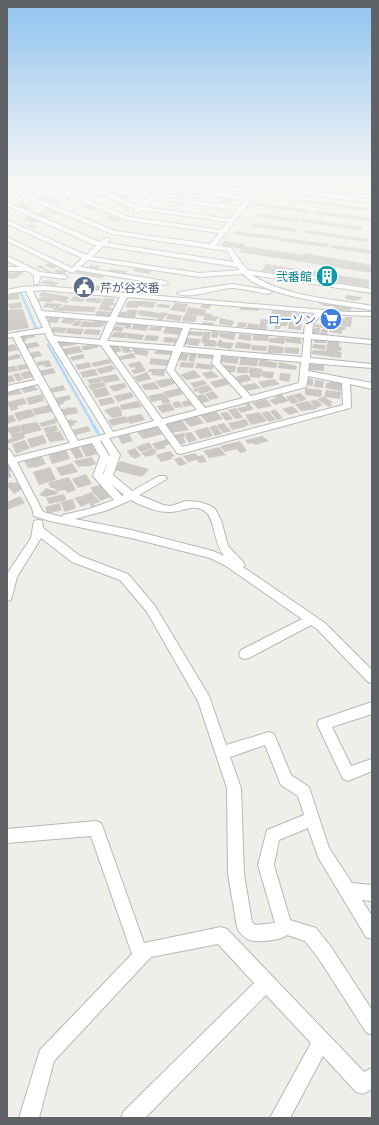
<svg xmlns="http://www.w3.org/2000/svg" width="379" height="1125" viewBox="0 0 379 1125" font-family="Montserrat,'Noto Sans JP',sans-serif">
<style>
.green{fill:#c5e7c5}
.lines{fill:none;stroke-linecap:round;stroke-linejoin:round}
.stream-far1{stroke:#abdafd;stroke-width:2.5}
.stream{stroke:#abdafd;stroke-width:3}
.building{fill:#ccc9c4}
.minor-casing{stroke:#b5b8bb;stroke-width:2}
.minor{fill:#fff;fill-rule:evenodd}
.labels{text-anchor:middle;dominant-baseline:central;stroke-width:4;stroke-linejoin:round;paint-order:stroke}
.far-culture-label{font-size:12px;fill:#0d838f;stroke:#fff;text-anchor:end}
.far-service-label{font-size:12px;fill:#4e5e75;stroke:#fff;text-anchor:start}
.far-shop-label{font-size:12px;fill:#366cbe;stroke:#fff;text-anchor:end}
</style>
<rect width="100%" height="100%" fill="#f0eee8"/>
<path class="green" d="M318 182H372V189L366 191Z"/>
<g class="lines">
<g class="stream-far1">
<path d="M7 290 21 293 36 328"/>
<path d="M48 345 94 426"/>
</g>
<g class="stream">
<path d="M93 425 98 433"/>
<path d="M103 442 107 452"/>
<path d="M103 473 108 463"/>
</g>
</g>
<g class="building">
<path d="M127 182 137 184 139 183 138 182H147L151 184 135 186 127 184 129 183Z"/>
<path d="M314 183 356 191 351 195 308 187Z"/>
<path d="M75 184 81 187 87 188 81 190 69 186Z"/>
<path d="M115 185 123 189 130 190 123 192 108 187Z"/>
<path d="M151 185 158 187 148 192 139 188 144 186 149 188 147 187Z"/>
<path d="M108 188 110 189 108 190 121 193 115 195 108 192H102L105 191 102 190Z"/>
<path d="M89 189 91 190 89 191 90 192 94 191 97 192 92 195 82 191Z"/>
<path d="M131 191 137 193 126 197 132 198 127 200 116 196 121 194 124 196 128 194H123Z"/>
<path d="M180 191 203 194 201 196 178 193Z"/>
<path d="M99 193 108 197 101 199 94 195Z"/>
<path d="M44 194 50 197 62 201 57 204 38 196Z"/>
<path d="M66 195 75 198 72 199 75 200 67 202 64 200 66 199 60 197Z"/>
<path d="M214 195H218L217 196 218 197 220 196 232 197 228 203H219L222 199 211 198Z"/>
<path d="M286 198 326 203 324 205 284 200Z"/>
<path d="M17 201H23L25 202 22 203 29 206 26 207 33 208 27 210 12 205 21 204 17 202Z"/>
<path d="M121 202 125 204 124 205 131 208 127 210 114 204Z"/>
<path d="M256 203 310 210 309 213 254 206Z"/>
<path d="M327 203 368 208 367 211 325 205Z"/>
<path d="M89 205 93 207 97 208 90 211 82 207Z"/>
<path d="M50 209H52L61 213 53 216 49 214 54 212H53L46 213 43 211Z"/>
<path d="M316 211 372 218 370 221 314 214Z"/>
<path d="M41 212 52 217 44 218 38 215H40L37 213Z"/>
<path d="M256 213 300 219 298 222 254 216Z"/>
<path d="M108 215 118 217 123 220 114 222 106 218H107L105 217Z"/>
<path d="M29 216 33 218H32L40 221 33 223 22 218Z"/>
<path d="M302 219 363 227 361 230 301 222Z"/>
<path d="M253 223 298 229 296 232 251 226Z"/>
<path d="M29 224 38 228 32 229 24 225Z"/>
<path d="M306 230 368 239 366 242 305 233Z"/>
<path d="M235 231 280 237 278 240 232 234Z"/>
<path d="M282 238 329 244 327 247 280 241Z"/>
<path d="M224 241 245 244 244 246 303 255 304 253 372 265V273L239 252 242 249 221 245Z"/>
<path d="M332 245 372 250V254L330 248Z"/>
<path d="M51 262 59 266 53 269 44 265Z"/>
<path d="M266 264 369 280V284L368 287 316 279 318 277 317 276H312L310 278 262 271Z"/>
<path d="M40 265 44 267 43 268 52 271 48 272 36 266Z"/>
<path d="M91 265 100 266 96 270 87 268Z"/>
<path d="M136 268 152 270 149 274 133 271Z"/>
<path d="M58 269 64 270 67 272 61 275 54 271Z"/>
<path d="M111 269 128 271 125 274 118 273 119 270 117 273 108 271Z"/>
<path d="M76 270 95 274 105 275 102 278H98L74 273Z"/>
<path d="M7 271 13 273 15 271 24 272 15 279 7 278Z"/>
<path d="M45 280 51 281 59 283 55 286 40 283Z"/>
<path d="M82 285 88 284 95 285 92 289 80 288Z"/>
<path d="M96 285 116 286 119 288 117 292 93 290Z"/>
<path d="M125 287 132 289 129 293 118 291 120 288 123 289Z"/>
<path d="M42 292 70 297 66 301H69L67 303 53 300 52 302 39 301 38 300 41 297 56 298 39 296Z"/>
<path d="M18 293 20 299 7 300V295Z"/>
<path d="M74 295 78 297H86L83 302 70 301Z"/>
<path d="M346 295 362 297 360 300 356 299 357 301 345 299Z"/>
<path d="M87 298H93L102 299 100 303 85 302Z"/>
<path d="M104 298 116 299 112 302 115 303V305H111L109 308H114L112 311 98 310Z"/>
<path d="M320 300 340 304V307H351V311L334 310V306H323V305L319 304Z"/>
<path d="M128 301H142L156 302 153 308 139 306 138 308 125 307Z"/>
<path d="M21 302 22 308 10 309 8 304Z"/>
<path d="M46 303 63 304 59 307H63L64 305 97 307 94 312 59 311 52 310 56 306 53 308 43 307Z"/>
<path d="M175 303 188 304 185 312 170 310Z"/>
<path d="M158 304H161L170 305 169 308 156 307Z"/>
<path d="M202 304 211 305 209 309 200 308Z"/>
<path d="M188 307 206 310 205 313 213 314 212 316 219 317 218 319H216V321L203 320 205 316 185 315Z"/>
<path d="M240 307 259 308V311L240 310Z"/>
<path d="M7 309 8 310 23 309 29 328 7 331Z"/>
<path d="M272 309 293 311 291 319 271 318Z"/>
<path d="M127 310H138L134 320H129L130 317H127L128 312 126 317H118L120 312H126Z"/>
<path d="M139 310 160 313 159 316 161 312 168 313 167 316H165L161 322H157L158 318 138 315Z"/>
<path d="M97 311 112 312 110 317 95 316Z"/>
<path d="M294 312 300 313V315V312H310L309 315H306L308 316 307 319 293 317Z"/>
<path d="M168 314 179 315 182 316 180 321 166 319Z"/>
<path d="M184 315 197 316 195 322 182 321Z"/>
<path d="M47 316 59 317V319L57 323 47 322 49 318H46Z"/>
<path d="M322 317 345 319V317H352L351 327 320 324Z"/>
<path d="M64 318 76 319 72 324 61 323Z"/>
<path d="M220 318 234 321 232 326 219 324Z"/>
<path d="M261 319 274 320 273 324 266 325 265 326H267L266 331H258Z"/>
<path d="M78 320 82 321 79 326H72L75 321Z"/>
<path d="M97 320 107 322 102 327H80L83 321 94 322Z"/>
<path d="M276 321 288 322 287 326H281L280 329H274Z"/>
<path d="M289 321 297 322 296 324H302L301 330 288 329Z"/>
<path d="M118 322 126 323H132L130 329 124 328 125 326 115 325Z"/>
<path d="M203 322 214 323 213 326 202 325Z"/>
<path d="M238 322 247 323 246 327H237Z"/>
<path d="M135 323 149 324 146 331 131 329Z"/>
<path d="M249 323 259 325 258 330 246 329Z"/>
<path d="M315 324 328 326 327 329 323 328 314 327Z"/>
<path d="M116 326 122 327 124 328 121 332 112 330Z"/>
<path d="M166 326 182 328 179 335 163 333Z"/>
<path d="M329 326 346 327 345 330H342V334L329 332Z"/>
<path d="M53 327 67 328 64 333 50 332Z"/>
<path d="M150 327H162L161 331 148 330Z"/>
<path d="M68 328 84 329 81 335 65 333Z"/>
<path d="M315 328H320L319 335 311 334 312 329Z"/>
<path d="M86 329 101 330 99 335 83 334Z"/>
<path d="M322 329H328L327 335H320L321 330Z"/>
<path d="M188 331 204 332 202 336 186 335Z"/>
<path d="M212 331 220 332 217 338 211 337Z"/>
<path d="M229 331 236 332 234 340 219 337 220 332 228 333Z"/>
<path d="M116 332 128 333 125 338 111 337 113 333Z"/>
<path d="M204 332H211L209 340H214L217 342 215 347 204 346V343H201Z"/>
<path d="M33 333 35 337 26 339V341L21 342 18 336Z"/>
<path d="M128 333 144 335 142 340 126 338Z"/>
<path d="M239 334 252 335 250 341 238 339Z"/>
<path d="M254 334 269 335 268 341 252 340Z"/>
<path d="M146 335 159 336 158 340 155 341 144 340Z"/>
<path d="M165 337 177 338 175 343 163 342Z"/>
<path d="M277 337 286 338 284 344 268 342 270 338H277Z"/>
<path d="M291 337 301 339V344L286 342V338L291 339Z"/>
<path d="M185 338 201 339 198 346 183 344Z"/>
<path d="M312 339 326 340V343H317L314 342V340H308Z"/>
<path d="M65 340 74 341 76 345 59 347 56 342Z"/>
<path d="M219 340H222V342L234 343 231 349 219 347V346H216Z"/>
<path d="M328 340 340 341 339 347H342L341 351H335L342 352 341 358 311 354 313 350 326 351Z"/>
<path d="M37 342 40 346 27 349 24 344Z"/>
<path d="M239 342 251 344 250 349 235 348 236 343Z"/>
<path d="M14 344 18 350 7 352V346Z"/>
<path d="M97 344 99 347 88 350H83L82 346Z"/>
<path d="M313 344 326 345 325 350 312 348Z"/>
<path d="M114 345H117L122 351 114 353 109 346Z"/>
<path d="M252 345 267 346 266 351 251 350Z"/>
<path d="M269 345 284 347 283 353H267Z"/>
<path d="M79 346 83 352 66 355 62 349Z"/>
<path d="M126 347 129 348 132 352 124 353 121 348Z"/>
<path d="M285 347 299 348V354L284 353Z"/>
<path d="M133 348 140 349 149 351 147 356 134 354 135 352 132 351Z"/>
<path d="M157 349 173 351 171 355 154 354Z"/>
<path d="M39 351 42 356 33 358 30 353Z"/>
<path d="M133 353 136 358 120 360 118 357Z"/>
<path d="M180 353 189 354 186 361 177 360Z"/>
<path d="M199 353 214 355 212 359 197 358Z"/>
<path d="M17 354 20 355 21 358 7 361V357Z"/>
<path d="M83 354 85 358 72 361 70 357Z"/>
<path d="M190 354H197L194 362 188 361Z"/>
<path d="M222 356 239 358 237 364 220 362Z"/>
<path d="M241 357 247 358V359L259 358 257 366 239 365Z"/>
<path d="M151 358 169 360 167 366 149 364Z"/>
<path d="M260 358 268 359 267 361 278 363 276 368 258 366Z"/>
<path d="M109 359 112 363 94 367 91 363Z"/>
<path d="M49 360 52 366 49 367H45L44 365 38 366 37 362Z"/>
<path d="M140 361 146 371 134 374 131 370 136 369 135 367 131 368 128 364Z"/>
<path d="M89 362 92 367 78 370 75 365Z"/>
<path d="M181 362 195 363 193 368 179 367Z"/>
<path d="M279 362 297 366 296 370 278 368Z"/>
<path d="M197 363 214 365 212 370 195 368Z"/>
<path d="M26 364 29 368 19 371 16 366Z"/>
<path d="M308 364 324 365V371L307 370Z"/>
<path d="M112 365 115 369 112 370V371L100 374 96 369Z"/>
<path d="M224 365 236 366 235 372H227L228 369 223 368Z"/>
<path d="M13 366H15L18 371 7 373V367Z"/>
<path d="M237 367H249L247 373H237Z"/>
<path d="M250 367 262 369 260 378 250 377V373H248Z"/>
<path d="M53 368 56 373 42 376 38 371Z"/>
<path d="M95 369 98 375 83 378 80 372Z"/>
<path d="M149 369H165L164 376 151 375 152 372H148Z"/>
<path d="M194 370 201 377 187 380 180 375Z"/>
<path d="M29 371 33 377 24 379 20 373Z"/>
<path d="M212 371 219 377 207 379 202 373Z"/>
<path d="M262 371 274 372 273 377 270 379 261 376Z"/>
<path d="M147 372 151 379 138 382 134 377Z"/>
<path d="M19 373 23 380 17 381 13 374Z"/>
<path d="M280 373 291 374 289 382 279 380Z"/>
<path d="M116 374 120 380 105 383 100 377Z"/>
<path d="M247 374 251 379 249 381 240 383 235 377Z"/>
<path d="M12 375 15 381 8 383 7 376Z"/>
<path d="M100 377 102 382 90 384 87 380Z"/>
<path d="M172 378 177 383 161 388 155 381Z"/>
<path d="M226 378 231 384 215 388 210 382Z"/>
<path d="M306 378 313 379V386L305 385Z"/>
<path d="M274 379 280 384 263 388 258 382Z"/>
<path d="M204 380 207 384 194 388 190 383Z"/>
<path d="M315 380 324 381 323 388 314 387Z"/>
<path d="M104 382 106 386 91 390 88 385Z"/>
<path d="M154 382 160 389 145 390 141 385Z"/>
<path d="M332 382 342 383 341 391 325 388 326 383Z"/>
<path d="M124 383 127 387 118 391H113L109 386Z"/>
<path d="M255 383 261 388 245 391 240 386Z"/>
<path d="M63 385 66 390 51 393 48 389Z"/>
<path d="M208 385 213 390 201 394 198 391 195 392 193 389Z"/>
<path d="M31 386H35L38 390 24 393 21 388Z"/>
<path d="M106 387 110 395 96 398 92 390Z"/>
<path d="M179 388 183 394 168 398 163 392Z"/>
<path d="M305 388 322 390 321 397 305 395Z"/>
<path d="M19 389 22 394 7 396V392Z"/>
<path d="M326 390 341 392 340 399 324 397Z"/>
<path d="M213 391 219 398 210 400 205 394Z"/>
<path d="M131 392 134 397 118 402 114 396Z"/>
<path d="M163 393 171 402 163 404 161 400 152 402 148 396Z"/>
<path d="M300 393 307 399 300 402 293 395Z"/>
<path d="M42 394 44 401 29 405 26 398Z"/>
<path d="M204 394 210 401 202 403 196 396Z"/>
<path d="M281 394 289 401 275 405 269 400 276 398 274 396Z"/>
<path d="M69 395 71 399 63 402 64 404 57 405 54 400 57 399 56 398Z"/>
<path d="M292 395 299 402 292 404 286 397Z"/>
<path d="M112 397 115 403 101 406 98 400Z"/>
<path d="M324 397 333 402 330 404 333 405 329 407 317 399Z"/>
<path d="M24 398 27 404 17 406 18 409 11 411 7 402Z"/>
<path d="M266 399 272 406 258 409 252 403Z"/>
<path d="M189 400 193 405 184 407 181 402Z"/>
<path d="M317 400 323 405 316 408 310 401Z"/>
<path d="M138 401 142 407 122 410 120 405Z"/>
<path d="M179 401 183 407 175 408 172 403Z"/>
<path d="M308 401 317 409 301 411 295 404Z"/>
<path d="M170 403 175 410 162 413 157 406Z"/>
<path d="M249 403 254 409 241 413 237 408 247 406 245 404Z"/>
<path d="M49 405 53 412 35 415 32 409Z"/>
<path d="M118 406 121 409 122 416 112 418 104 410Z"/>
<path d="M292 406 299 412 289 415 282 409Z"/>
<path d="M71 407V408L76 407 78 413 63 416 61 409H67L66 408Z"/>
<path d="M236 408 243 418 235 419 228 410Z"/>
<path d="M31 409 35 416 18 421 14 413Z"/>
<path d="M276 409V410L283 418 277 420 270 411Z"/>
<path d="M216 411 223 419 207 423 200 415Z"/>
<path d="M268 411 276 420 269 422 261 413Z"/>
<path d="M227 412 233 419 226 421 220 413Z"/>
<path d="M259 412 267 421 251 425 245 415Z"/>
<path d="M141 414 145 420 130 424 126 417Z"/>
<path d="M13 415 16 421 7 424V416Z"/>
<path d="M197 415 204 423 190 427 183 419Z"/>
<path d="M125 416 129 422 112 426 108 420Z"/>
<path d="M57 418 58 421H55L57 423 42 427 39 423Z"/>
<path d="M72 419 73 421 76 420 77 423H74L75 425 68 426 65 421Z"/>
<path d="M246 419 249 425 245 426V427L232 430 228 423Z"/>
<path d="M182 420 189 430 171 433 165 424Z"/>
<path d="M37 422 42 430 23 435 20 425Z"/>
<path d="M224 423 231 431 229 432 223 433 217 425Z"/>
<path d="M19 425 22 431 13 434 22 432 25 438 7 444V440L12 438 11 434 9 432H7V428Z"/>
<path d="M56 425 58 430 54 432 60 431 65 440 50 442 45 434 49 433H46L43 428Z"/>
<path d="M216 425 222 434 215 436 209 427Z"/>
<path d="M88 426 91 431 76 435 73 430Z"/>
<path d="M157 426 163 434 143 439 137 432Z"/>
<path d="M208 427 213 436 200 439 194 431Z"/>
<path d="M191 432 197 440 189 443 185 437H187L185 433Z"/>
<path d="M184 433 186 436 183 437 186 443 181 444 173 435Z"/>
<path d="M129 434 133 441 122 444 118 437Z"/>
<path d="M43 435 47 443 31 448 27 439Z"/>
<path d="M262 436 269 441 255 445 253 443 248 444 245 440Z"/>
<path d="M167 439 170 444 164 446 166 448 157 450 152 444Z"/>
<path d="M25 440 30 448 16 454 12 444Z"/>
<path d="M240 441 247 451 240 453 237 449 225 452 220 446Z"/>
<path d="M149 442 153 448 141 452 136 447Z"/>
<path d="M92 443 97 454 86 457 80 445Z"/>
<path d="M78 446 84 457 76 459 69 448Z"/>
<path d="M219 447 226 455 209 458 203 451Z"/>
<path d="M135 448 141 456 134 459 133 457H131L127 451Z"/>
<path d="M154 448 157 452 155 454H156L146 457 141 453Z"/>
<path d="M66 449 70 459 52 464 48 454Z"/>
<path d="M170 451 175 456 171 457 173 459 161 462 156 455Z"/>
<path d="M195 453 198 456 203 455 207 462 199 463 197 460 188 462 183 456Z"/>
<path d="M42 457 46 464 34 468V467L28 468 24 461Z"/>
<path d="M92 457 96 464 85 467 84 466 78 467 74 461Z"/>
<path d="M181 457 187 464 179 466 174 459Z"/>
<path d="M120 461 149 469 142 477 114 470Z"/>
<path d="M72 463 78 472 61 476 56 468Z"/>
<path d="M8 464 12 471 9 472 12 477 7 478V465Z"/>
<path d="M50 467 56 480 39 485 33 472Z"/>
<path d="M86 474 92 484 78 488 72 479Z"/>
<path d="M69 477 76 490 68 493 65 490 57 491 54 488H51L48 483Z"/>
<path d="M11 482 13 483 17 482 22 489 14 494 7 486V484Z"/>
<path d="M100 485 110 497 101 501 92 492 91 487Z"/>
<path d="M46 488 52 490 59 492 55 495H52L46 497 39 495Z"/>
<path d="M91 492 100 502 93 504 97 506 92 508 89 503 81 507 74 498 81 496 85 500 82 496Z"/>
<path d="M64 494 67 500 49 504 46 498Z"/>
<path d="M20 496 25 503 7 510V502Z"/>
<path d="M73 499 76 508 65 512 60 502Z"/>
<path d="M59 503 62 510 47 514 45 507Z"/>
</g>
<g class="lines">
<g class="minor-casing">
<g id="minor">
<path d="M72 182H82L139 206 149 197 113 182H121L151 194 159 187 146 182H155L162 185 165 182H171L167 186 248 197 251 193 194 184 197 182 254 190 260 182H269L292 189 372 199V203L291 193 264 184 216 245 231 248 247 270 372 289V293L252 275C286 297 333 299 372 306V310C341 305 263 297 243 274L199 277 88 260 80 267 165 281 168 283 165 285 77 270 72 273 7 241V237L9 238 72 268 82 258 7 224V220L86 255 96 246 7 206V202L100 242 107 237 110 239 107 243 234 262 227 251 112 234 28 199H24V197L7 190V186L29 195ZM77 184 136 209 134 211 135 212H139L141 210 228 222 221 230 129 217 62 189ZM164 189 246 200 240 207 156 196ZM56 191 126 220 219 233 210 244 115 231 34 197ZM153 199 237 210 230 219 145 207ZM103 246 237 267 240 270 199 273 92 257Z"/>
<path d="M7 256 40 272 65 275 68 277 65 279 41 276 38 284H34V275L27 271H7V267H19L7 261Z"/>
<path d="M233 284 268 290 272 292 268 294C257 292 245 289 233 288 220 287 188 301 177 293 180 291 226 285 233 284Z"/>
<path d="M43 286 347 312H372V316L322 314 313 324 312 334 372 340V344L311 339 310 358 372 364V368L309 363 308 371 372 383V389L350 384 351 406 350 408 180 454 177 453 158 426 109 438 120 455 113 475 132 491 159 476H165L167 478 165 480 139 495 163 505 171 506 186 501 200 502 211 506 215 509 221 520 228 546 243 562 245 565 243 567 325 623 372 670V683L368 682 317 629 311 625 249 658 245 659 241 658 239 654 241 650 302 619 226 566 210 558 131 538 50 521 34 516 32 508 9 464 7 465V449L10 450 14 457 70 443 38 384 7 392V386L35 380 13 337 7 338V334L43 328 26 291 7 294V290L21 287ZM43 290 120 297 110 317 42 311 33 291ZM127 297 315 313 305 324 304 334 117 317ZM45 316 108 321 100 340 54 336ZM116 322 183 328 175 346 107 341ZM190 328 304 338 302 357 183 347ZM45 333 47 338 106 434 78 441 20 336ZM57 341 101 345 154 421 113 432ZM109 345 173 351 166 370 197 410 162 419ZM181 352 214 355 212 363 243 398 205 408 174 370ZM221 355 301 362 299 383 251 396 220 363ZM308 376 342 383 343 405 182 447 165 424 306 387ZM101 440 110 455V457L100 441ZM92 443 100 457 93 476 114 500 89 509 63 515 62 517 43 512 17 462ZM109 459 103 475 105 478 103 475V473ZM111 484 124 495 122 496ZM131 500C142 506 156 512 169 512 182 513 194 501 207 513 215 522 214 543 224 556L213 551 131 530 75 519 108 510Z"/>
<path d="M38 520 42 521 43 528 80 556 128 574 155 606 209 696 226 745 269 732 274 734 291 775 309 787 329 848 352 883 372 885V901L362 900 372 916V939L366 937 318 857 308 828 279 840 274 865 290 920 316 928 331 947 372 1010V1035L366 1032 319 959 305 941 287 935C282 940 261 942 253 941 246 940 239 933 237 927L228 874 227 788 198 701 147 612 120 580 72 562 41 538 17 577 11 600 7 601V574L31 538 34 521ZM265 745 281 785 298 796 304 815 267 830 258 865 275 923 255 925 252 922 244 874 241 788 230 757Z"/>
<path d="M372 702V714L332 727 351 766 372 759V771L348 781 343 779 317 724 319 720Z"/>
<path d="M96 821 101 823 103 828 144 943 221 927 227 929 364 1072 372 1068V1089L363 1094 356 1092 323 1056 290 1118H270L311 1043 266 995 145 1118H121L124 1111 254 983 218 944 151 957 54 1061 39 1118H19L40 1050 132 954 91 836 7 843V829Z"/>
</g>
</g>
<use href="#minor" class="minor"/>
</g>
<linearGradient id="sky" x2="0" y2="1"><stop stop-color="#8fc3f0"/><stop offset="0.54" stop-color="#f8f7f5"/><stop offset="1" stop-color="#f8f7f5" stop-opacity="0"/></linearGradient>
<rect width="379" height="340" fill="url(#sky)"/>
<defs>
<g id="building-disc" transform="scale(1.15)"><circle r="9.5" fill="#0f9aa8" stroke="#fff"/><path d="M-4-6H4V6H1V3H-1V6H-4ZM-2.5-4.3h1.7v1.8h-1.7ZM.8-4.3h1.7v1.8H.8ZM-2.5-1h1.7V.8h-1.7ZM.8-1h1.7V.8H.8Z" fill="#fff"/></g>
<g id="civic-disc" transform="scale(1.15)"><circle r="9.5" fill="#5c6f8a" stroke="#fff"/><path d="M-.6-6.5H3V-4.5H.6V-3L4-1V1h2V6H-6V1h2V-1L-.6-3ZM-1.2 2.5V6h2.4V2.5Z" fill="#fff"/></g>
<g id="supermarket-disc" transform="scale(1.15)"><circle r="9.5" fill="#3f7fe0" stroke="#fff"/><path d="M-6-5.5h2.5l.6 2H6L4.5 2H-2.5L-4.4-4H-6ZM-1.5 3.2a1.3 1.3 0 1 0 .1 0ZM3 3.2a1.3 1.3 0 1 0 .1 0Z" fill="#fff"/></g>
</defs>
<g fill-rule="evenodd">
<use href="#building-disc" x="327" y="276"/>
<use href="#civic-disc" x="84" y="287"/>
<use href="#supermarket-disc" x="331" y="319"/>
</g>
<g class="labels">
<g class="far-culture-label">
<text x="312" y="276">弐番館</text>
</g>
<g class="far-service-label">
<text x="100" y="287">芹が谷交番</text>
</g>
<g class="far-shop-label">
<text x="316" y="319">ローソン</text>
</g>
</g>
<rect width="379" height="1125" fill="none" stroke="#5f6367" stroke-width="16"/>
</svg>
